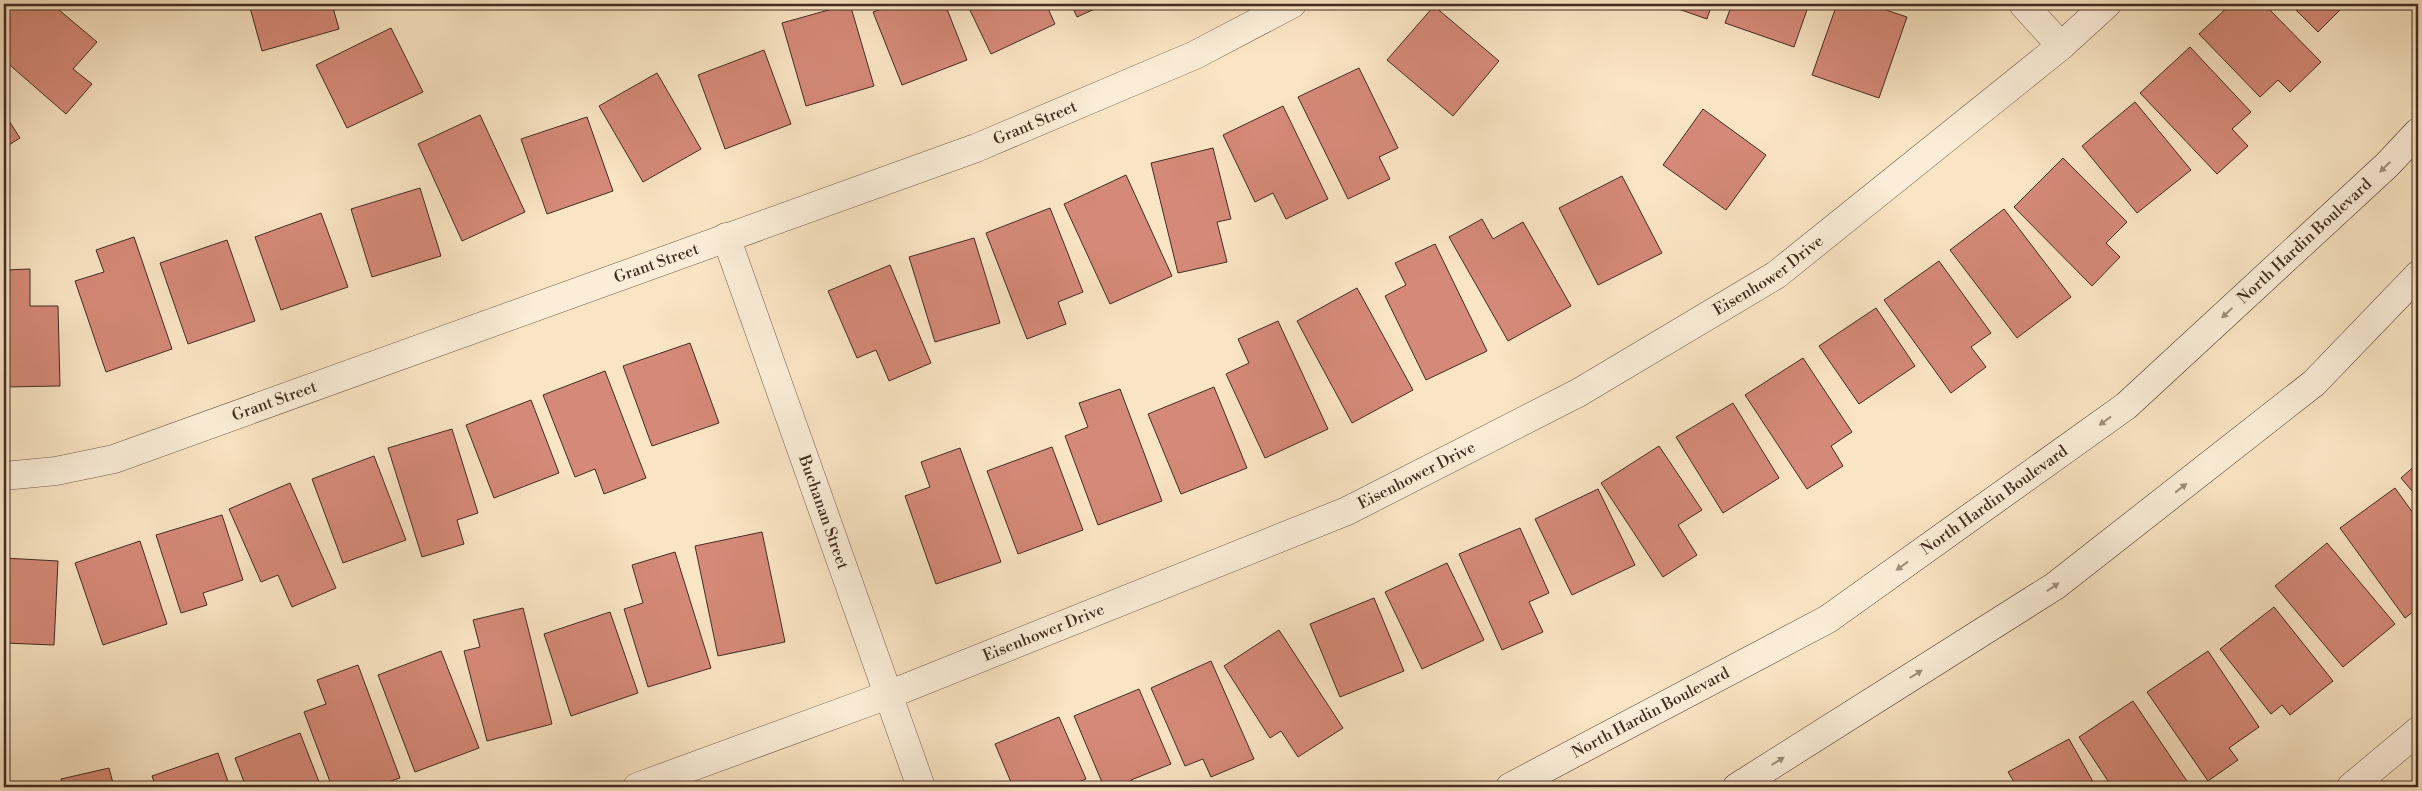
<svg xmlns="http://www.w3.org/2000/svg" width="2422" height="791" viewBox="0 0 2422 791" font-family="'Libre Bodoni',serif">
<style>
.building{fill:#d58978;stroke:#432c20}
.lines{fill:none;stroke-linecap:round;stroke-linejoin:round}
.street-casing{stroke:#705a49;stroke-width:29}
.secondary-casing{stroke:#432c20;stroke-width:29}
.street{stroke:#fbedd8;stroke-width:28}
.secondary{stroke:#fbedd8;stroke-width:28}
.oneway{fill:#9f8c7c}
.labels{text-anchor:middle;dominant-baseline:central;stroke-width:4;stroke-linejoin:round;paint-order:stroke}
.street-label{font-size:16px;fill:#432c20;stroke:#fbedd8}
</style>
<rect width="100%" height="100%" fill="#f9e4c3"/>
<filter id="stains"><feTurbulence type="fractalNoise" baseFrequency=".004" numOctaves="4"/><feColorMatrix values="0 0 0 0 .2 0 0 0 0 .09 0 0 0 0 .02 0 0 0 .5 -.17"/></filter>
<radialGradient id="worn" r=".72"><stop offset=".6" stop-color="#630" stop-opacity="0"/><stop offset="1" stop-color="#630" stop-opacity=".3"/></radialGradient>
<g class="building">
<path d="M12 4H52L97 42 73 69 92 84 66 114 4 60V13Z"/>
<path d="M249 4H332L339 29 262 51Z"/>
<path d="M850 4 874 86 806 106 782 23Z"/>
<path d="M895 4H945L967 60 902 85 873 12Z"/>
<path d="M967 4H1046L1055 24 991 54Z"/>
<path d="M1071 4H1106L1077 17Z"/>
<path d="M1664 4H1712L1707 19Z"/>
<path d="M1732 4H1809L1794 47 1725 23Z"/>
<path d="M1837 4H1868L1907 17 1879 98 1812 75Z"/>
<path d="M2231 4H2264L2321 62 2290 92 2278 80 2260 97 2199 34Z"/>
<path d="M2290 4H2346L2318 32Z"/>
<path d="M1434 6 1499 61 1453 116 1387 60Z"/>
<path d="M391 28 423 92 347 128 316 65Z"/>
<path d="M2190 47 2251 112 2232 129 2248 146 2217 174 2140 93Z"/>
<path d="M764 50 791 124 725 149 698 75Z"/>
<path d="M1359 68 1398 148 1379 157 1390 179 1348 199 1298 97Z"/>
<path d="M657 73 701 149 643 182 599 106Z"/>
<path d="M2135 102 2191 170 2137 213 2082 146Z"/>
<path d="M1283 106 1328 199 1286 219 1273 193 1255 202 1223 135Z"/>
<path d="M1703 109 1766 155 1726 210 1663 165Z"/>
<path d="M4 113 20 138 4 148Z"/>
<path d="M480 115 525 212 462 241 418 144Z"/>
<path d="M587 117 613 191 547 214 521 139Z"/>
<path d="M1213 148 1231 219 1217 222 1227 262 1178 273 1151 163Z"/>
<path d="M2063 158 2127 222 2106 243 2120 257 2092 286 2014 207Z"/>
<path d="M1126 175 1172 276 1110 304 1064 204Z"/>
<path d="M1622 176 1662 253 1598 285 1559 208Z"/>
<path d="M420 188 441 256 372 277 351 209Z"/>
<path d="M1050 208 1083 292 1058 302 1066 324 1027 339 986 233Z"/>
<path d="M2004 209 2071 297 2017 338 1950 250Z"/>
<path d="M321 213 348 287 281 310 255 237Z"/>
<path d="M1482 219 1493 239 1523 222 1571 306 1508 341 1449 237Z"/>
<path d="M134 237 172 349 106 372 75 281 104 272 96 250Z"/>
<path d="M974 238 1000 323 935 342 909 257Z"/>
<path d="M227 240 255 321 188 344 160 263Z"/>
<path d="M1435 244 1487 351 1426 380 1385 296 1406 285 1395 263Z"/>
<path d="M1939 261 1991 333 1971 347 1986 367 1951 393 1884 300Z"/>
<path d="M890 265 931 363 889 381 876 350 857 358 828 291Z"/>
<path d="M30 269V306H58L60 386 4 387V270Z"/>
<path d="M1357 288 1413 390 1352 423 1297 321Z"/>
<path d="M1876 308 1915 366 1859 404 1819 346Z"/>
<path d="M1278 321 1328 429 1265 458 1226 374 1249 363 1238 339Z"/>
<path d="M690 343 719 423 652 446 623 366Z"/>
<path d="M1803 358 1852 432 1831 446 1843 466 1807 489 1745 395Z"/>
<path d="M605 371 646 478 604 494 595 469 575 477 543 395Z"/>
<path d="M1214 387 1247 468 1181 494 1148 414Z"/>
<path d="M1120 389 1162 501 1098 525 1065 436 1088 427 1079 403Z"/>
<path d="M531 400 559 473 494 498 466 425Z"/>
<path d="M1733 403 1779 478 1723 513 1676 437Z"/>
<path d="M452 429 478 513 457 520 464 544 422 557 388 448Z"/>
<path d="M1659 446 1702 510 1678 525 1697 555 1663 577 1601 483Z"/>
<path d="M1052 447 1083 530 1018 554 987 471Z"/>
<path d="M960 448 1001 562 936 584 905 496 930 487 921 462Z"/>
<path d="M374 456 406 540 343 563 312 479Z"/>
<path d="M2418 463V498L2401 478Z"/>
<path d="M290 483 336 588 292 607 278 575 261 582 229 509Z"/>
<path d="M2395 488 2418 520V608L2405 618 2340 528Z"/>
<path d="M1598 489 1635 565 1572 595 1535 519Z"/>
<path d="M222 515 243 580 203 593 207 605 181 613 156 535Z"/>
<path d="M1520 528 1549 593 1529 602 1543 632 1502 650 1459 554Z"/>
<path d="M762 532 785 642 718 656 695 546Z"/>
<path d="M140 541 167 624 103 645 75 563Z"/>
<path d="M2327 543 2395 624 2343 667 2275 586Z"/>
<path d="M675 552 711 668 648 687 624 609 643 603 632 565Z"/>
<path d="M4 558 58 561 54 645 4 643Z"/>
<path d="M1447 563 1484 640 1422 669 1385 592Z"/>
<path d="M1374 598 1404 671 1340 697 1310 624Z"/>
<path d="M2274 607 2333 681 2290 715 2282 705 2271 714 2220 649Z"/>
<path d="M523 608 552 724 487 741 464 651 480 647 473 620Z"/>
<path d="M610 612 638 693 571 716 544 634Z"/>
<path d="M1279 630 1343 728 1298 757 1281 731 1270 738 1224 666Z"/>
<path d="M441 651 479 748 415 772 378 675Z"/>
<path d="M2208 651 2259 727 2229 748 2238 760 2208 781 2147 692Z"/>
<path d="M1211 661 1254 759 1211 777 1203 759 1185 766 1151 688Z"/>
<path d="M358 665 400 778 374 787H332L304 712 326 704 317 680Z"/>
<path d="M1139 689 1171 764 1131 780 1134 787H1104L1074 716Z"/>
<path d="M2133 701 2191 787H2112L2079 737Z"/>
<path d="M1059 717 1086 779 1065 787H1013L995 744Z"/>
<path d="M300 733 321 787H246L235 758Z"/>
<path d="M2069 739 2096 787H2017L2008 772Z"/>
<path d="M218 753 230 787H156L152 776Z"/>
<path d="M109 768 114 787 131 782 133 787H63L61 779Z"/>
</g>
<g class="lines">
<g class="street-casing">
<g id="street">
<path d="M2023 4 2061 46"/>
<path id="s1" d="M726 237 921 787"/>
<path id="s2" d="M4 476 56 471 114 459 976 148 1195 55 1292 4"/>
<path id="s3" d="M637 787 888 695 1347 511 1578 393 1776 275 2061 46 2107 4"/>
<path d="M2351 787 2418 731"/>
</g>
</g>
<g class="secondary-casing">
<g id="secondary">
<path id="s4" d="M1510 787 1828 619 2126 406 2387 165 2418 132"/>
<path d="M1737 787 2055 586 2314 383 2418 275"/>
</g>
</g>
<use href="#street" class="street"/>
<use href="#secondary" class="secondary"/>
</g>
<defs><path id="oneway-solid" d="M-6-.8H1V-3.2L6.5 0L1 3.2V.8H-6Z" transform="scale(1.25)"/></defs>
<g class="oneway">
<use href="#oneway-solid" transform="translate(2385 167) rotate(136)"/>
<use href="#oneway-solid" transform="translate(2227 313) rotate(137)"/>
<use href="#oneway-solid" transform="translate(2105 421) rotate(144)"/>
<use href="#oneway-solid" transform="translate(2181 488) rotate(-38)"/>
<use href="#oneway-solid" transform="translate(1902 566) rotate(144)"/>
<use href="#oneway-solid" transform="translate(2053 587) rotate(-34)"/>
<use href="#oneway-solid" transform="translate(1916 674) rotate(-32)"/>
<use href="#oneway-solid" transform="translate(1778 761) rotate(-32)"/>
</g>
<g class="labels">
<g class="street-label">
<text stroke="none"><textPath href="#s2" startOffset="1092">Grant Street</textPath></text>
<text stroke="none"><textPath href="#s4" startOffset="969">North Hardin Boulevard</textPath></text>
<text stroke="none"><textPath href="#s2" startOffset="688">Grant Street</textPath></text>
<text stroke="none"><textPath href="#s3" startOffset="1245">Eisenhower Drive</textPath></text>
<text stroke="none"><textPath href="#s2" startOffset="282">Grant Street</textPath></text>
<text stroke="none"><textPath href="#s3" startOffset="840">Eisenhower Drive</textPath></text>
<text stroke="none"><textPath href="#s4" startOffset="564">North Hardin Boulevard</textPath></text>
<text stroke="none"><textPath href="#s1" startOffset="292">Buchanan Street</textPath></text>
<text stroke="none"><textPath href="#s3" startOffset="435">Eisenhower Drive</textPath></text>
<text stroke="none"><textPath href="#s4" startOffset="159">North Hardin Boulevard</textPath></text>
</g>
</g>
<rect width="2422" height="791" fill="none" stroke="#f9e4c3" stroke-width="20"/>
<rect x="5" y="5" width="2412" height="781" fill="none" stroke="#432c20" stroke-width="2.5"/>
<rect x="10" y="10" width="2402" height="771" fill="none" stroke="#432c20"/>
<rect width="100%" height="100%" filter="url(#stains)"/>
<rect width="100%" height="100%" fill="url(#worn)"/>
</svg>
